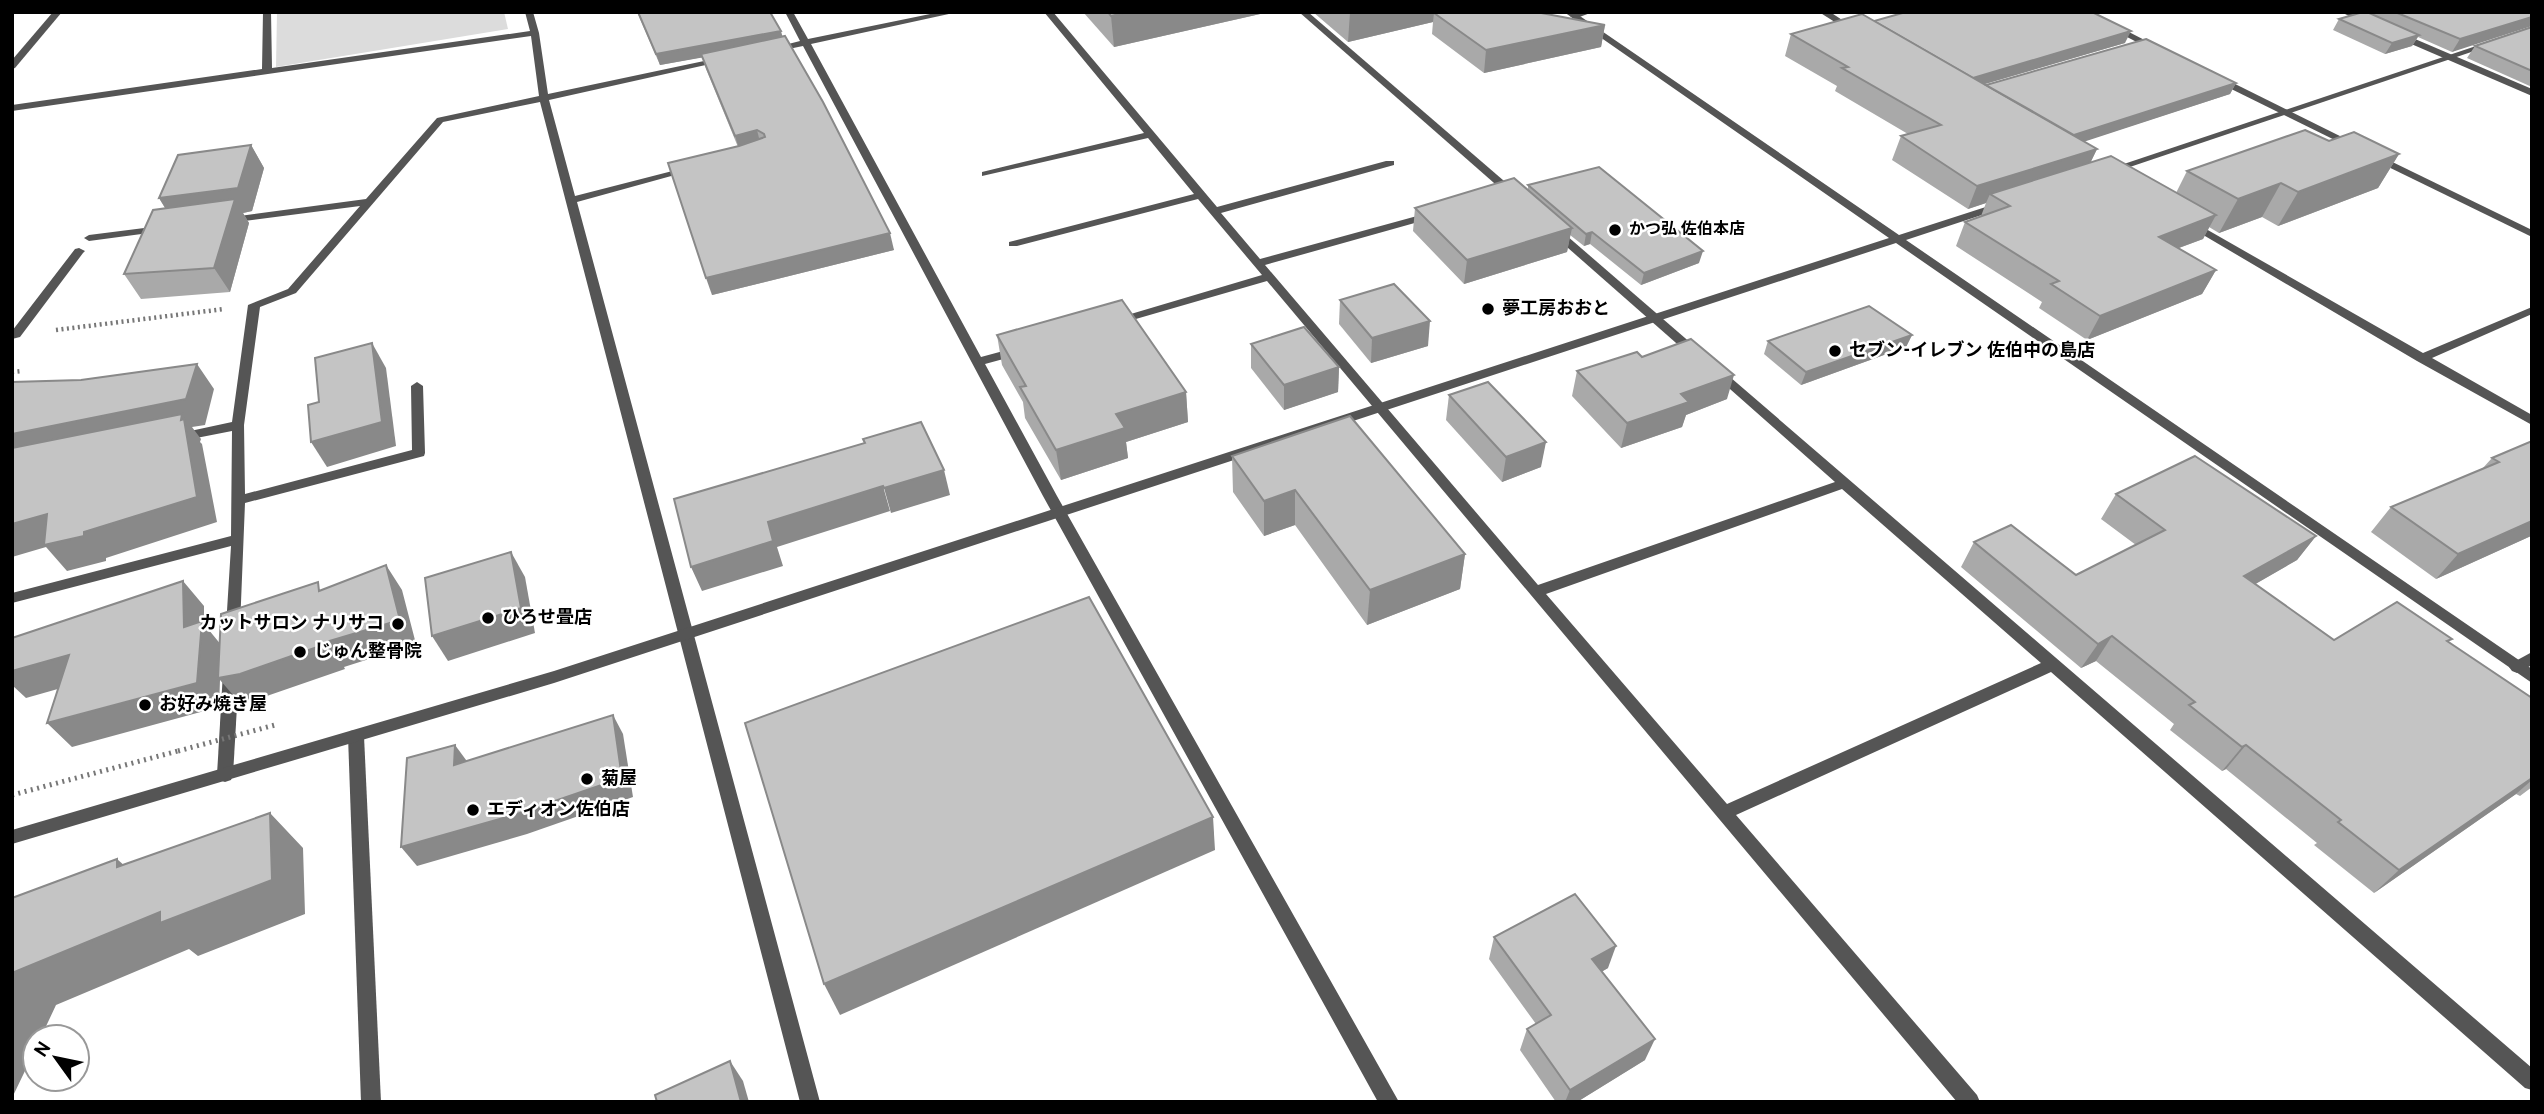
<svg xmlns="http://www.w3.org/2000/svg" width="2544" height="1114" viewBox="0 0 2544 1114" font-family="Overpass,'Noto Sans JP',sans-serif">
<style>
.green{fill:#dcdcdc}
.lines{fill:none;stroke-linecap:round;stroke-linejoin:round}
.path-far1{stroke:#777;stroke-width:4.5;stroke-dasharray:2 3.5;stroke-linecap:butt}
.path{stroke:#777;stroke-width:5;stroke-dasharray:2 4.5;stroke-linecap:butt}
.minor{fill:#555;fill-rule:evenodd}
.tertiary{fill:#555;fill-rule:evenodd}
.path-bridge{stroke:#777;stroke-width:5;stroke-dasharray:2 4.5;stroke-linecap:butt}
.wall{fill:#a9a9a9}
.shaded-wall{fill:#898989}
.building{fill:#c4c4c4;stroke:#898989;stroke-width:2}
.poi-dot{fill:#000;stroke:#fff;stroke-width:2.5}
.labels{text-anchor:middle;dominant-baseline:central;stroke-width:5;stroke-linejoin:round;paint-order:stroke}
.far-poi-label{font-size:16px;font-weight:bold;fill:#000;stroke:#fff;text-anchor:start}
.poi-label{font-size:18px;font-weight:bold;fill:#000;stroke:#fff;text-anchor:start}
</style>
<rect width="100%" height="100%" fill="#fff"/>
<path class="green" d="M277 12H504L508 29 276 67Z"/>
<g class="lines">
<g class="path-far1">
<path d="M56 330 224 309"/>
<path d="M12 372 21 371"/>
</g>
<path class="path" d="M12 795 178 751"/>
<g class="minor">
<path d="M53 12H62L15 68 12 69V60Z"/>
<path d="M263 12H271L272 68 530 31 525 12H533L539 33 548 94 723 57 728 60 549 100 575 196 688 167 693 170 577 202 820 1102H800L540 102 443 122 296 293 260 307 244 425 245 494 412 450 411 386 417 382 423 386 425 453 424 456 245 503 240 627 238 631H228L226 627 231 546 12 603V593L231 536 232 431 181 441 175 437 181 433 232 422 248 305 288 289 360 206 229 223 225 222V218L366 199 437 118 539 96 531 36 12 111V105L262 69Z"/>
<path d="M785 12H793L808 39 940 12H958L811 44 981 357 1018 347 1024 351 1022 354 985 364 1057 496 1399 1102H1378L1043 496 803 46 774 52 769 49 800 41Z"/>
<path d="M1044 12H1053L1217 207 1386 161H1394V165L1221 213 1260 259 1428 213H1436V217L1265 265 1538 585 1835 482 1713 374 1715 371H1723L2532 1068V1090L2525 1088 2051 672 1736 815 1977 1095 1980 1102H1957L1267 281 1122 323H1114V319L1262 275 1198 199 1017 246H1009V242L1194 194 1148 138 982 176V172L1144 133ZM1842 489 2041 663 1727 804 1546 594Z"/>
<path d="M1299 12H1308L1518 193V197H1510Z"/>
<path d="M1578 12H1593L1574 19 1570 16Z"/>
<path d="M1819 12H1830L1856 29 1849 31Z"/>
<path d="M2079 12H2090L2162 49 2154 51Z"/>
<path d="M2341 12H2353L2374 23 2367 25Z"/>
<path d="M2395 33H2401L2532 89V96L2395 37Z"/>
<path d="M2213 76H2219L2360 146 2351 148 2213 80Z"/>
<path d="M2376 154 2532 230V237L2372 159 2371 157Z"/>
<path d="M2192 221 2423 353 2532 307V314L2432 358 2532 415V425L2417 361 2188 226V222Z"/>
<path d="M160 226 164 227V231L89 241 84 238 89 235Z"/>
<path d="M1555 228 1559 229 1700 351 1702 354 1700 357H1692L1551 233 1550 231Z"/>
<path d="M79 248 85 251 83 253 20 337 12 339V331L75 249Z"/>
<path d="M2532 652V665L2517 673 2512 671 2509 667 2512 663Z"/>
<path d="M231 666 236 668 239 672 233 775 231 780 225 782 219 780 217 775 223 672 226 668Z"/>
<path d="M356 730 362 731 364 736 381 1102H361L348 736 350 731Z"/>
</g>
<g class="tertiary">
<path d="M1564 12H1574L1899 235 1995 204H2003V208L1906 240 2532 669V683L1896 243 554 683 12 844V830L554 671 1889 238Z"/>
<path d="M2488 42 2495 44 2112 173 2103 171Z"/>
</g>
<path class="path-bridge" d="M178 751 275 725"/>
</g>
<g class="wall">
<path d="M637 12H770L894 250 712 295 738 147 706 69 703 57 660 65Z"/>
<path d="M1083 12H1269L1114 47Z"/>
<path d="M1313 12H1536L1605 25 1601 47 1484 73 1432 34 1433 22 1348 42Z"/>
<path d="M1895 12H2092L2125 43 1984 84 1986 85 2236 83 2230 94 2084 141 2097 149 2090 163 2176 193 2187 171 2329 141 2399 154 2378 188 2278 226 2262 217 2219 233 2209 227 2203 239 2179 248 2216 270 2202 294 2087 340 2039 308 2042 302 1956 246 1965 222 1981 216 1986 203 1968 209 1892 160 1901 136 1908 134 1835 91 1837 86 1785 56 1791 34 1874 21 1899 14Z"/>
<path d="M2360 12H2532L2452 52 2418 37 2412 46 2385 54 2333 30 2339 19 2361 13Z"/>
<path d="M2532 27V87L2467 58 2475 46Z"/>
<path d="M251 145 264 168 252 211 243 213 249 223 230 292 141 299 124 274 165 208 159 198Z"/>
<path d="M1528 185 1699 263 1641 285 1590 244 1584 246 1570 235 1567 252 1464 284 1413 231 1415 208 1528 190Z"/>
<path d="M1340 300 1428 346 1371 363 1339 324Z"/>
<path d="M997 335 1186 392 1188 422 1126 442 1128 458 1061 480 1025 418 1023 402 1002 365Z"/>
<path d="M1912 335 1906 347 1801 385 1764 354 1768 341Z"/>
<path d="M1251 344 1339 367 1338 392 1284 410 1251 368Z"/>
<path d="M1642 357 1727 399 1686 415 1682 427 1621 448 1572 396 1577 371Z"/>
<path d="M1449 395 1541 467 1502 482 1446 420Z"/>
<path d="M2532 441 2531 536 2436 579 2371 532 2391 507 2482 469 2492 458Z"/>
<path d="M1232 456 1465 554 1460 589 1367 625 1295 525 1264 536 1233 492Z"/>
<path d="M2116 494 2316 536 2297 560 2255 584 2334 640 2452 639 2448 642 2532 698V787L2520 796 2516 794 2374 893 2314 845 2317 843 2226 769 2222 771 2170 730 2174 724 2096 661 2081 668 1961 567 1974 542 2076 575 2136 545 2101 519Z"/>
<path d="M1494 937 1608 968 1601 972 1645 1060 1577 1102H1556L1520 1050 1527 1029 1536 1024 1489 959Z"/>
</g>
<g class="shaded-wall">
<path d="M1127 12H1269L1114 47 1111 16Z"/>
<path d="M1350 12H1446L1434 13 1433 22 1348 42Z"/>
<path d="M2532 17V26L2452 52 2460 39Z"/>
<path d="M1605 25 1601 47 1484 73 1486 50Z"/>
<path d="M781 31 784 43 660 65 656 54Z"/>
<path d="M2131 31 2125 43 1968 89 1973 78Z"/>
<path d="M2419 35 2412 46 2385 54 2392 43Z"/>
<path d="M2236 83 2230 94 2068 147 2074 135Z"/>
<path d="M757 130 761 146 740 152 735 136Z"/>
<path d="M251 145 264 168 252 211 243 213 249 223 230 292 214 268 174 222 159 198Z"/>
<path d="M2097 149 2086 172 1990 194 1986 203 1968 209 1977 186Z"/>
<path d="M2399 154 2378 188 2278 226 2298 192Z"/>
<path d="M2281 183 2262 217 2219 233 2238 199Z"/>
<path d="M2216 215 2203 239 2146 260 2159 237Z"/>
<path d="M1572 228 1567 252 1464 284 1467 260Z"/>
<path d="M1592 232 1590 244 1584 246 1586 234Z"/>
<path d="M890 233 894 250 712 295 706 278Z"/>
<path d="M1703 251 1699 263 1641 285 1644 273Z"/>
<path d="M2216 270 2202 294 2087 340 2100 316Z"/>
<path d="M1430 321 1428 346 1371 363 1372 338Z"/>
<path d="M1912 335 1906 347 1801 385 1806 372Z"/>
<path d="M372 343 386 368 396 446 327 467 311 442Z"/>
<path d="M197 364 214 389 205 425 192 427 201 439 200 442 202 444 217 522 106 558V561L67 571 46 547 12 557V434Z"/>
<path d="M1339 367 1338 392 1284 410V385Z"/>
<path d="M1734 375 1727 399 1686 415 1682 427 1621 448 1627 423 1681 394Z"/>
<path d="M1186 392 1188 422 1126 442 1128 458 1061 480 1056 450 1116 414Z"/>
<path d="M1546 442 1541 467 1502 482 1506 457Z"/>
<path d="M944 470 950 495 891 513 884 488Z"/>
<path d="M883 486 890 511 777 547 783 566 702 591 691 567 768 522Z"/>
<path d="M1295 490V525L1264 536V501Z"/>
<path d="M2532 521 2531 536 2436 579 2458 554Z"/>
<path d="M2316 536 2297 560 2226 601 2244 576Z"/>
<path d="M511 552 525 577 535 633 448 661 432 636Z"/>
<path d="M1465 554 1460 589 1367 625 1370 590Z"/>
<path d="M386 565 402 590 416 644 344 667 345 669 261 698 239 702 220 680 219 707 72 747 47 723 184 627 183 581 204 606V624L222 646 326 642Z"/>
<path d="M2112 636 2096 661 2081 668 2098 644Z"/>
<path d="M69 655 93 679 26 698 12 685V671Z"/>
<path d="M613 715 623 734 633 797 527 834 417 866 401 847Z"/>
<path d="M455 745 469 764 454 765Z"/>
<path d="M2246 745 2226 769 2222 771 2242 747Z"/>
<path d="M2532 778V780L2516 794 2374 893 2399 870Z"/>
<path d="M270 813 303 848 305 914 198 956 189 949 56 1005 41 1037H35V1050L12 1098V973Z"/>
<path d="M1213 817 1215 850 840 1015 824 984Z"/>
<path d="M117 859 155 893 117 867Z"/>
<path d="M1616 946 1608 968 1584 982 1592 959Z"/>
<path d="M1655 1039 1645 1060 1577 1102H1565L1570 1090Z"/>
<path d="M730 1061 743 1081 749 1102H741Z"/>
</g>
<g class="building">
<path d="M638 12H770L781 31 656 54Z"/>
<path d="M1108 12H1127L1111 16Z"/>
<path d="M1438 12H1536L1605 25 1486 50 1434 13Z"/>
<path d="M1906 12H2092L2131 31 1973 78 1874 21Z"/>
<path d="M2363 12H2367L2419 35 2392 43 2339 19Z"/>
<path d="M2395 12H2532V17L2460 39Z"/>
<path d="M1862 14 2097 149 1977 186 1901 136 1941 125 1842 68 1848 67 1791 34Z"/>
<path d="M2532 27V71L2475 46Z"/>
<path d="M785 36 823 102 890 233 706 278 668 163 739 146 765 137 764 134 757 130 735 136 701 54Z"/>
<path d="M2146 39 2236 83 2074 135 1986 85Z"/>
<path d="M2305 130 2329 141 2354 132 2399 154 2298 192 2281 183 2238 199 2187 171Z"/>
<path d="M251 145 238 188 159 198 178 155Z"/>
<path d="M2111 156 2216 215 2159 237 2216 270 2100 316 2051 284 2059 281 1965 222 2010 206 1990 194Z"/>
<path d="M1599 167 1703 251 1644 273 1592 232 1586 234 1528 185Z"/>
<path d="M1514 178 1572 228 1467 260 1415 208Z"/>
<path d="M235 199 214 268 124 274 153 210Z"/>
<path d="M1394 284 1430 321 1372 338 1340 300Z"/>
<path d="M1122 300 1186 392 1116 414 1125 428 1056 450 1020 387 1026 386 997 335Z"/>
<path d="M1869 306 1912 335 1806 372 1768 341Z"/>
<path d="M1304 327 1339 367 1284 385 1251 344Z"/>
<path d="M1691 339 1734 375 1681 394 1689 402 1627 423 1577 371 1637 352 1642 357Z"/>
<path d="M372 343 382 422 311 442 308 405 319 402 315 358Z"/>
<path d="M197 364 186 399 12 434V382L81 380Z"/>
<path d="M1488 382 1546 442 1506 457 1449 395Z"/>
<path d="M182 414 181 420 184 419 197 497 84 532V536L44 545 47 514 12 524V448Z"/>
<path d="M1350 416 1465 554 1370 590 1295 490 1264 501 1232 456Z"/>
<path d="M921 422 944 470 884 488 883 486 768 522 773 541 691 567 674 499 865 443 863 439Z"/>
<path d="M2532 441V521L2458 554 2391 507 2499 462 2492 458Z"/>
<path d="M2195 456 2316 536 2244 576 2334 640 2397 602 2452 639 2447 641 2532 698V778L2399 870 2338 822 2341 820 2246 745 2242 747 2189 705 2195 702 2112 636 2098 644 1974 542 2011 525 2076 575 2165 530 2116 494Z"/>
<path d="M511 552 521 608 432 636 425 578Z"/>
<path d="M386 565 400 620 326 642V644L240 674 218 678 221 614 318 582 319 591Z"/>
<path d="M183 581 184 627 202 621 197 683 47 723 69 655 12 671V638Z"/>
<path d="M1089 597 1213 817 824 984 745 723Z"/>
<path d="M613 715 622 778 514 815 401 847 407 758 455 745 454 765Z"/>
<path d="M270 813 272 880 160 923V912L12 973V898L117 859V867Z"/>
<path d="M1575 894 1616 946 1592 959 1655 1039 1570 1090 1527 1029 1551 1015 1494 937Z"/>
<path d="M730 1061 741 1102H657L655 1095Z"/>
</g>
<g class="poi-dot">
<circle cx="1615" cy="230" r="7"/>
<circle cx="1488" cy="309" r="7"/>
<circle cx="1835" cy="351" r="7"/>
<circle cx="488" cy="618" r="7"/>
<circle cx="398" cy="624" r="7"/>
<circle cx="300" cy="652" r="7"/>
<circle cx="145" cy="705" r="7"/>
<circle cx="587" cy="779" r="7"/>
<circle cx="473" cy="810" r="7"/>
</g>
<g class="labels">
<g class="far-poi-label">
<text x="1629" y="230">かつ弘 佐伯本店</text>
</g>
<g class="poi-label">
<text x="1502" y="309">夢工房おおと</text>
<text x="1849" y="351">セブン-イレブン 佐伯中の島店</text>
<text x="502" y="618">ひろせ畳店</text>
<text x="384" y="624" text-anchor="end">カットサロン ナリサコ</text>
<text x="314" y="652">じゅん整骨院</text>
<text x="159" y="705">お好み焼き屋</text>
<text x="601" y="779">菊屋</text>
<text x="487" y="810">エディオン佐伯店</text>
</g>
</g>
<rect width="2544" height="1114" fill="none" stroke="#000000" stroke-width="28"/>
<g transform="translate(56 1058) rotate(303)"><circle r="33" fill="#ffffff" stroke="#999999" stroke-width="2"/>
<path d="M0-5L12 26L0 18L-12 26Z" fill="#000000"/>
<text y="-10" font-size="19" font-weight="bold" text-anchor="middle" fill="#000000">N</text>
</g>
</svg>
